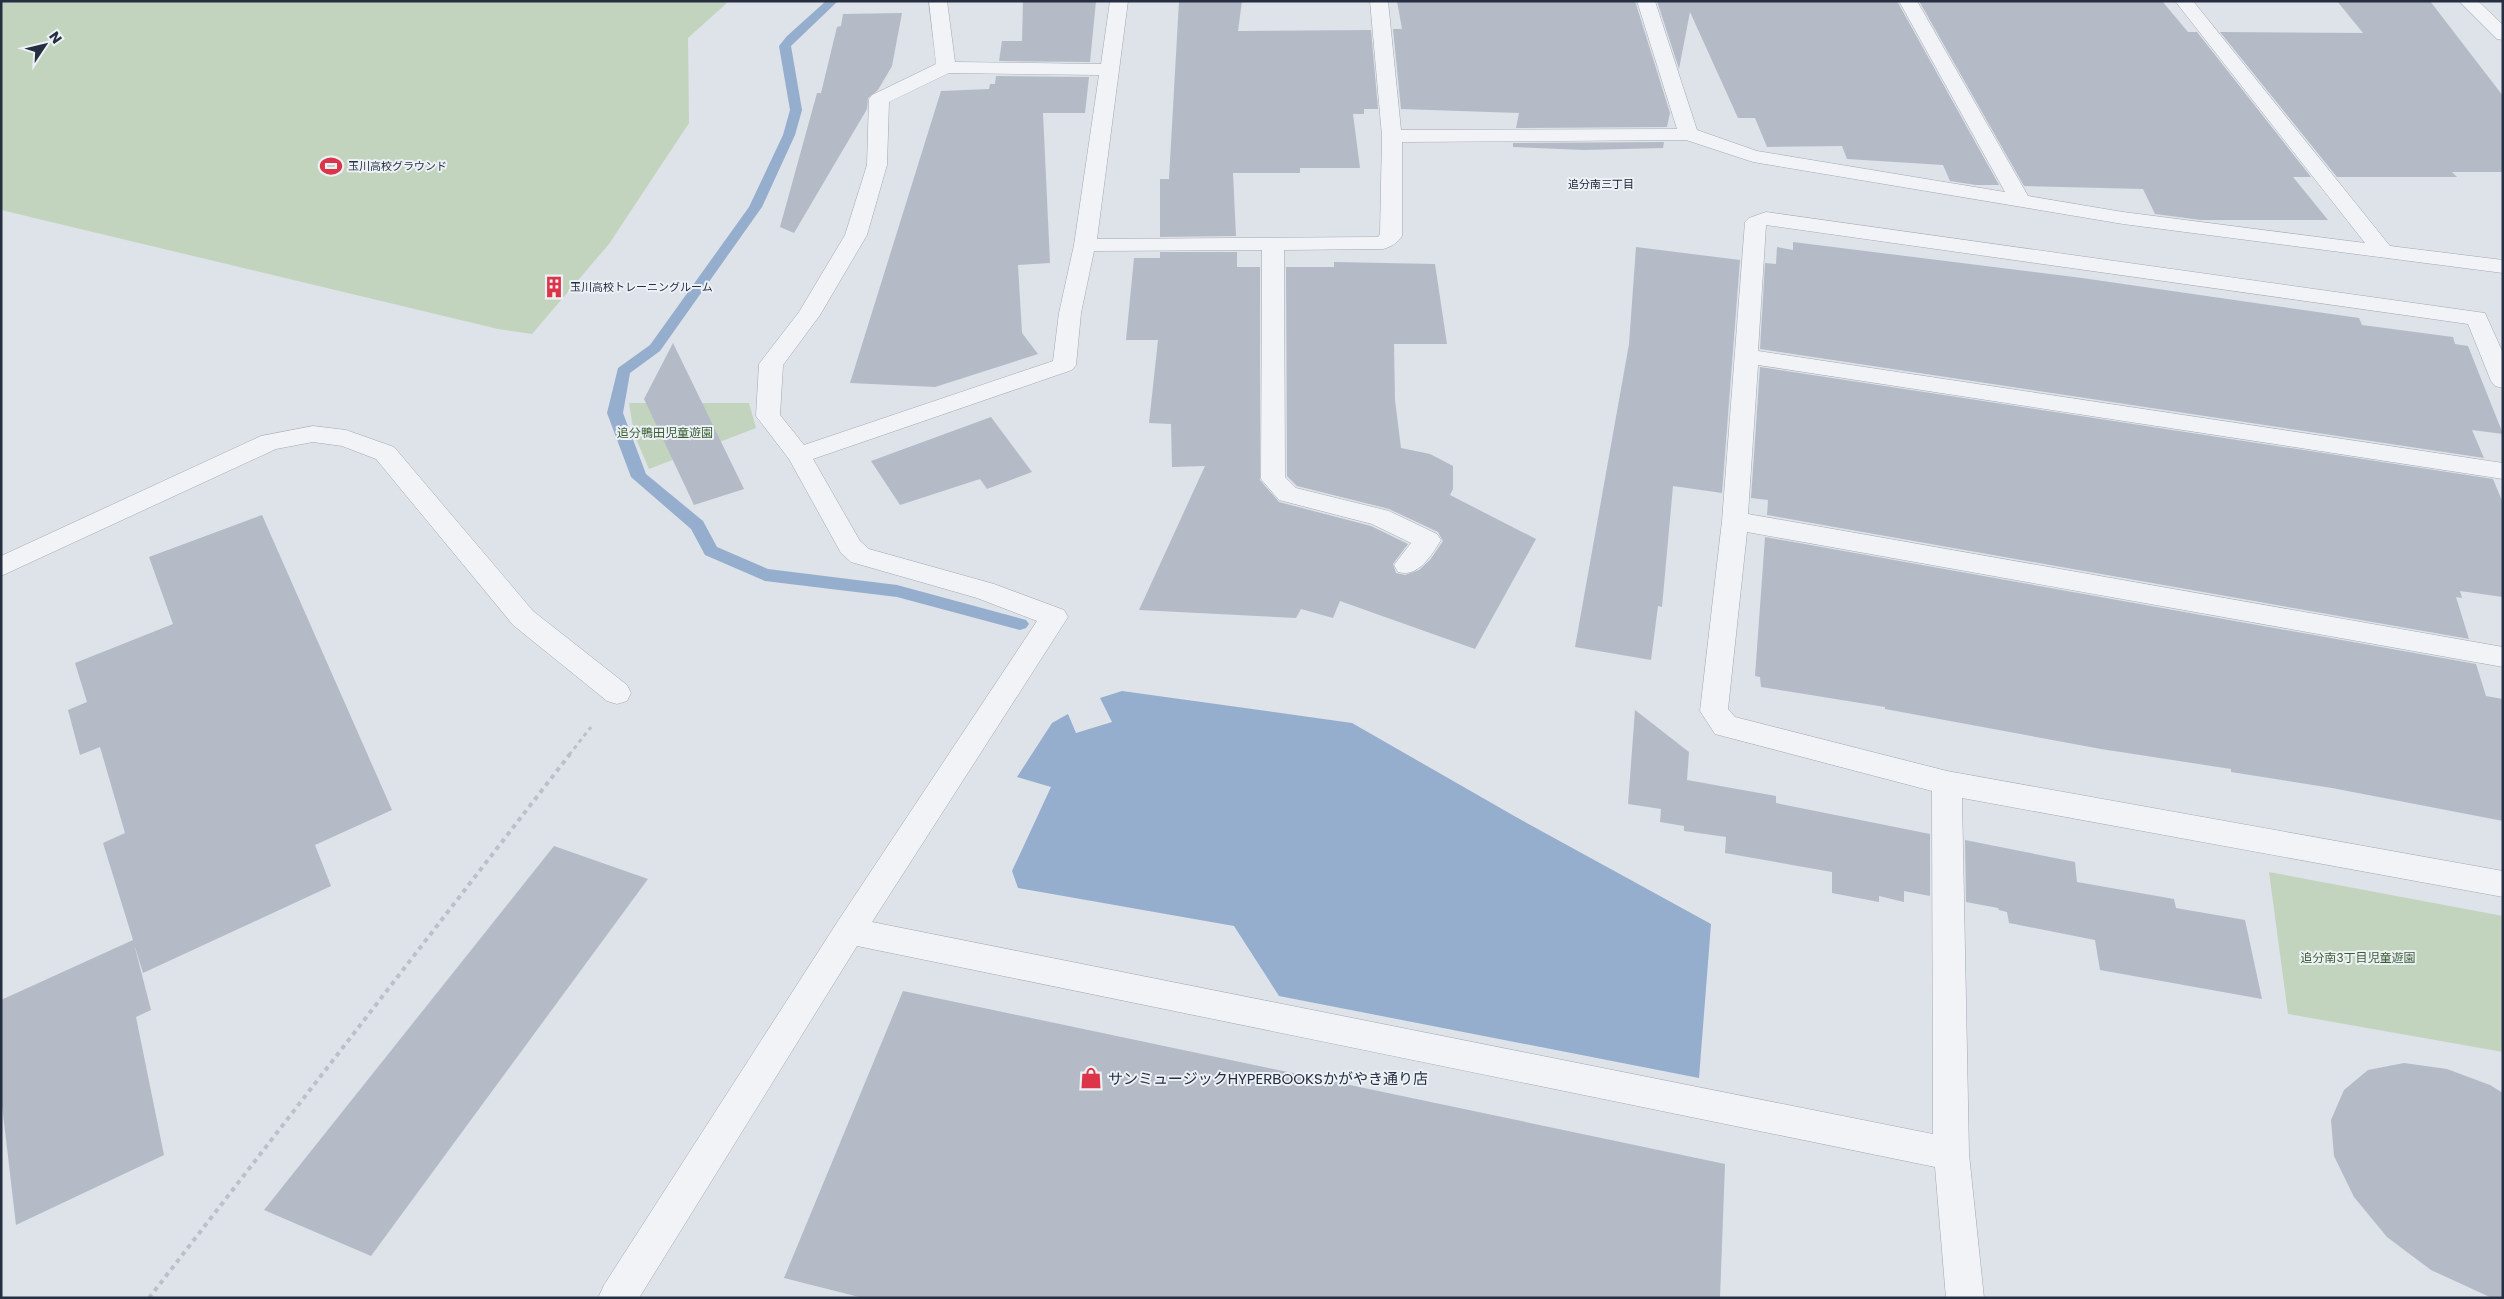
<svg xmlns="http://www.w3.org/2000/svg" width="2504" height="1299" viewBox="0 0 2504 1299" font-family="Poppins,'Noto Sans JP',sans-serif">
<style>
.green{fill:#c3d4be}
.water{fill:#95aecd}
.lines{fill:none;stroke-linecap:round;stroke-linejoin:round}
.stream{fill:#95aecd;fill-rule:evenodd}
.building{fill:#b4bbc6}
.minor-casing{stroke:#a3a9b3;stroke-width:1}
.path-far1{stroke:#bcc0c8;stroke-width:3;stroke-dasharray:4 4;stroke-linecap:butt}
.path{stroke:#bcc0c8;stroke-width:4;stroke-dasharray:4.5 4.5;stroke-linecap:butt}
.minor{fill:#f1f3f7;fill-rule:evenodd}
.labels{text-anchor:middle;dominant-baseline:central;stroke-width:4;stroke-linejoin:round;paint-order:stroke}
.far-poi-label{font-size:11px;fill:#252f41;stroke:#edf1f6;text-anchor:start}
.far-neighbourhood-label{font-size:11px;fill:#182032;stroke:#edf1f6}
.park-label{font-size:12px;fill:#385e31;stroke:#edf1f6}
.near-poi-label{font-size:15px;fill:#252f41;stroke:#edf1f6;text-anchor:start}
</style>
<rect width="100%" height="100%" fill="#dee2e9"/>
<g class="green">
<path d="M1 1H729L688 38 689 123 609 244 532 334 498 329 1 210Z"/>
<path d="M629 403H749L756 428 649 469 634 434Z"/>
<path d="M2269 872 2503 916V1052L2288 1014Z"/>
</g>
<path class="water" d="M1122 691 1352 723 1516 817 1711 924 1699 1078 1279 996 1234 926 1018 888 1012 871 1051 787 1017 777 1052 723 1068 714 1076 733 1112 722 1100 698Z"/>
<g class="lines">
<path class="stream" d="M826 1H838L791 46 802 110 795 135 762 207 660 351 630 373 623 413 646 474 703 521 717 547 768 569 897 585 1026 620 1029 624 1026 628 1020 630 897 597 765 581 705 555 691 529 631 477 607 413 618 368 650 345 749 207 783 135 790 110 779 46 787 36Z"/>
</g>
<g class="building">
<path d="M1023 1H1096L1090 62 999 61 1002 41H1022Z"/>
<path d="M1179 1H1242L1238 31 1371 30 1378 109H1364V114H1353L1360 168H1300V173H1233L1236 236 1160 237V179H1169Z"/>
<path d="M1397 1H1635L1670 113 1667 127 1516 128 1519 113 1401 109 1393 29H1402Z"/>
<path d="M1657 1H1897L1999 185H1976L1950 181 1943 165 1847 159 1842 146 1767 147 1755 118H1738L1690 12 1679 69Z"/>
<path d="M1919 1H2162L2188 32H2197L2311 177H2293L2328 220H2201L2155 214 2143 189 2024 186Z"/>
<path d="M2337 1H2430L2503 96V172H2452L2457 177H2337L2220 32 2363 33Z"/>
<path d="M902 13 892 66 878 90 868 98 867 109 794 233 780 227 817 93H821L837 27 841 26 843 14Z"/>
<path d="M996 76 1089 77 1085 113H1043L1050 263 1018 265 1022 333 1038 354 935 387 850 383 941 91 989 89 990 84H995Z"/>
<path d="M1664 142 1663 148 1584 150 1513 147V143Z"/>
<path d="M1793 242 2082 278 2359 318 2362 325 2453 337 2455 344 2468 346 2503 434 2472 430 2484 458 1760 349 1765 263 1776 264 1777 247 1793 250Z"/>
<path d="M1636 247 1740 260 1722 493 1673 486 1662 607 1658 606 1651 660 1575 647 1629 344Z"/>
<path d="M1160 252H1237V267H1260V480L1279 502 1371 526 1408 544 1393 564 1396 573 1405 575 1419 570 1430 560 1443 541 1438 532 1389 509 1297 486 1287 476 1286 267H1334V262L1435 264 1447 344H1394L1395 400 1401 448 1430 454 1453 466V489L1450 495 1536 539 1475 649 1340 601 1333 618 1301 609 1296 618 1139 610 1205 466 1172 467 1171 424 1149 423 1158 340H1126L1134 258H1160Z"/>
<path d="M673 343 744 489 694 505 644 399Z"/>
<path d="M1760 367 2493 479 2503 503V597L2460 591 2462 598 2456 597 2469 639 1767 515 1768 500 1751 498Z"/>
<path d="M991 417 1032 472 987 489 980 479 900 505 871 461Z"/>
<path d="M262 515 392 810 315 845 331 886 143 973 134 944 151 1010 136 1017 164 1155 16 1225 1 1097V1000L133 940 103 843 125 833 100 747 80 755 68 710 87 702 75 663 173 624 149 557Z"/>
<path d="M1765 537 2476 664 2486 696 2503 699V821L2332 788 2231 772V769L2101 749 1885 709V707L1761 687 1760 677 1755 676Z"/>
<path d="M1635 710 1689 752 1687 780 1776 796V803L1930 834V896L1904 891V902L1879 896V902L1832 893V872L1725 853 1726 837 1684 831V826L1660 822 1661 809 1628 804Z"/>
<path d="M1965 840 2075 862 2077 882 2174 899 2176 908 2245 920 2262 999 2100 970 2095 940 2009 923 2007 912 1999 910 1998 908 1966 902Z"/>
<path d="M554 846 648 879 371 1256 264 1210Z"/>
<path d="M903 991 1725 1164 1720 1298H863L784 1278Z"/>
<path d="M2404 1063 2447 1069 2490 1085 2503 1093V1298H2492L2431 1270 2387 1237 2354 1197 2334 1156 2331 1120 2344 1090 2368 1070Z"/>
</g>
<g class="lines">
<g class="minor-casing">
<g id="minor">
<path d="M929 1H947L955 62 1101 64 1110 1H1128L1097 239 1378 237 1380 234 1382 136 1370 1H1388L1401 130 1677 129 1637 1H1655L1697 130 1757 151 2005 192 1899 1H1917L2028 196 2123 212 2365 243 2175 1H2193L2390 246 2503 260V273L2123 224 1753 162 1686 140 1402 142V236C1397 243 1391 247 1383 249L1284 250 1285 477 1296 488 1389 511 1437 534 1441 540C1431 556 1418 578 1398 572L1394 565 1411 543 1372 524 1279 500 1261 479 1262 250 1094 251 1081 313 1076 365 1072 370 813 459 860 541 869 549 994 584 1064 610 1068 617 872 922 1933 1134 1932 791 1715 734 1700 711 1722 521 1745 222 1749 218 1766 212 2485 313 2503 353V388L2495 386 2491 381 2468 324 1766 225 1758 351 2503 463V479L1758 365 1748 514 2503 647V667L1747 532 1728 709 1735 717 1947 771 2503 871V897L1962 798 1969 1154 1984 1298H1946L1935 1167 857 946 639 1298H598L604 1285 838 921 1037 621 977 598 851 562 841 553 789 459 756 416 759 364 799 312 845 235 867 165 869 99 872 95 936 64ZM949 73 1099 75 1074 245 1059 313 1053 361 804 445 780 415 783 365 820 315 867 235 887 165 889 102Z"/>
<path d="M2459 1H2478L2503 25V40L2497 39Z"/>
<path d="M313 426 346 430 394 447 533 611 627 685 631 693 627 701 617 704 607 701 513 625 376 459 342 446 313 442 276 449 1 576V556L261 436Z"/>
</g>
</g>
<path class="path-far1" d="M569 755 591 727"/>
<path class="path" d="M149 1298 570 754"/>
<use href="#minor" class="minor"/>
</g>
<defs>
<g id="stadium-bare" transform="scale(1.725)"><path d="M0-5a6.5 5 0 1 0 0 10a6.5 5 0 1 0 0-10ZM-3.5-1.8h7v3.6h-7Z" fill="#dc3549" stroke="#edf1f6" stroke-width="2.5" paint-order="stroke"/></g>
<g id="building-bare" transform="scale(1.725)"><path d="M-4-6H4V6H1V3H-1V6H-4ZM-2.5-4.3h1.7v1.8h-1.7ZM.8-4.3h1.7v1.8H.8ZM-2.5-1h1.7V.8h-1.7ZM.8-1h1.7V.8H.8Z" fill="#dc3549" stroke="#edf1f6" stroke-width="2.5" paint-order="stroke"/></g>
<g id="shop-bare" transform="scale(1.725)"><path d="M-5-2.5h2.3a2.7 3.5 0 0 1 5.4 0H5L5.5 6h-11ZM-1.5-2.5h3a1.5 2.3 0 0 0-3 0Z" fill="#dc3549" stroke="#edf1f6" stroke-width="2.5" paint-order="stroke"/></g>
</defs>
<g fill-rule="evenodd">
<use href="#stadium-bare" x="331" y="166"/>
<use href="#building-bare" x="554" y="287"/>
<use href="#shop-bare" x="1091" y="1078"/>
</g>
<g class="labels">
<g class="far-poi-label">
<text x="348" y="166">玉川高校グラウンド</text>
<text x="570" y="287">玉川高校トレーニングルーム</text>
</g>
<g class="far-neighbourhood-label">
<text x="1601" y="184">追分南三丁目</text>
</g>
<g class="park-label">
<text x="665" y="432">追分鴨田児童遊園</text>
<text x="2358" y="957">追分南3丁目児童遊園</text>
</g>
<g class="near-poi-label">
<text x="1108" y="1078">サンミュージックHYPERBOOKSかがやき通り店</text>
</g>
</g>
<rect width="2504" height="1299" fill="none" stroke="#252f41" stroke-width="5"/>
<g transform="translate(45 45) rotate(55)" stroke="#edf1f6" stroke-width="4" paint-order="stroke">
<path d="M0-4L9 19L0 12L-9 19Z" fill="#252f41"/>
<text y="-8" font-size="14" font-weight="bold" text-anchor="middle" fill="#252f41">N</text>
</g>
</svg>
